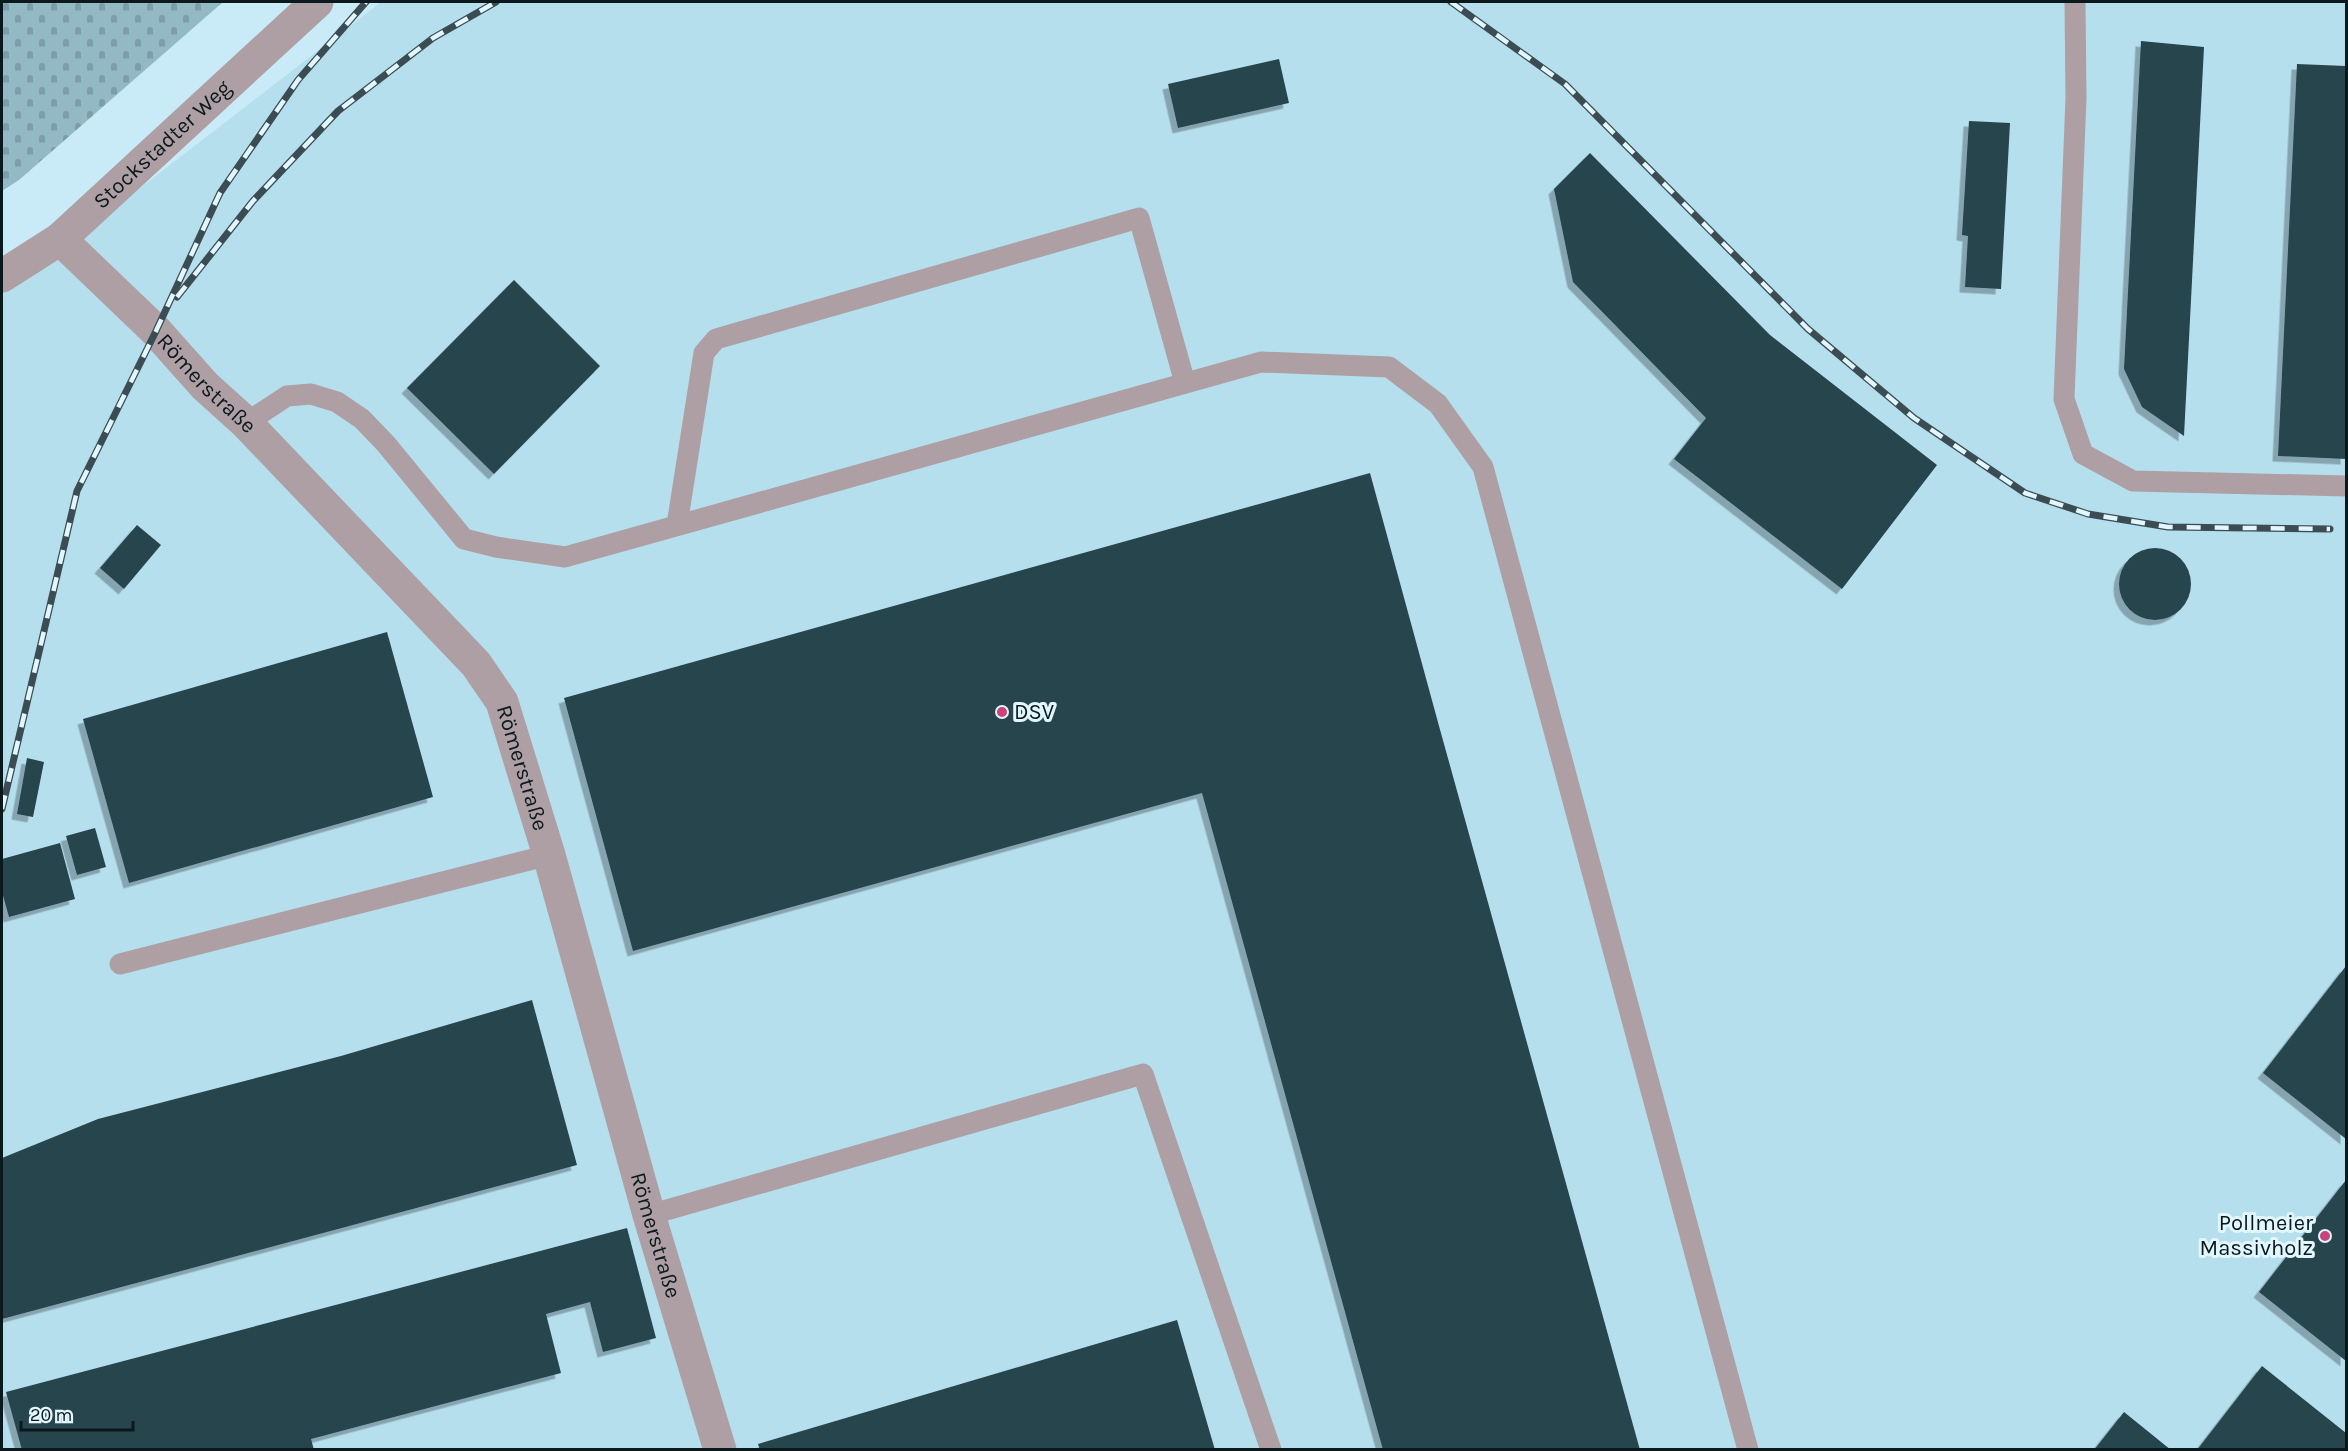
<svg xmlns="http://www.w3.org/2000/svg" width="2348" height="1451" viewBox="0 0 2348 1451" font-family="Karla,sans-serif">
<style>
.built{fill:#b6dfee}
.cemetery{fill:url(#cemetery-stones)}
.building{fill:#26444d;filter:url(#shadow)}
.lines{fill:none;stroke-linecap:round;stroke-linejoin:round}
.service{stroke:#ad9fa3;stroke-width:21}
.minor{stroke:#ad9fa3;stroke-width:33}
.rail-casing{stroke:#3b4d53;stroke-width:7}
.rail{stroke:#e1f6fd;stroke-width:4.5;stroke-dasharray:14;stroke-linecap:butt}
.poi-dot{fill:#cb4179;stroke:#e1f6fd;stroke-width:2}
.labels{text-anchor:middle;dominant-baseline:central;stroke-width:6;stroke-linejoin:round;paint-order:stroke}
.street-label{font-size:22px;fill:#0b181c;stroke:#e1f6fd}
.poi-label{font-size:22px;fill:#0b181c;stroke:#e1f6fd;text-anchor:start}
</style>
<defs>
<pattern id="cemetery-stones" width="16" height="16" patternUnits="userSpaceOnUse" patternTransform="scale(1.5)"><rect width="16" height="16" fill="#93b9c5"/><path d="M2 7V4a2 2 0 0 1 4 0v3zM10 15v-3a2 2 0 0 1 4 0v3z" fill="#7d9ea9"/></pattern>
<filter id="shadow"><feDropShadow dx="-5.5" dy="5.5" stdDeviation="0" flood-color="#0004"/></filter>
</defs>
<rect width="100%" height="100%" fill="#c9ebf7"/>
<path class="built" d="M381 2H2346V1449L2 1450V289L52 256Z"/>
<path class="cemetery" d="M2 2H223L19 180 2 191Z"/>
<g class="building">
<path d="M2141 41 2204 47 2184 436 2142 407 2124 369Z"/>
<path d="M1279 59 1289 103 1178 128 1168 84Z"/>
<path d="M2297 64 2346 66V459L2278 456Z"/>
<path d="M1969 121 2010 123 2001 289 1965 287 1968 236 1962 235Z"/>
<path d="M1590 153 1770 335 1937 465 1842 589 1674 459 1706 418 1573 282 1554 189Z"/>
<path d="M514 280 600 366 494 474 407 388Z"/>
<path d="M1370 473 1439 726 1640 1450H1383L1202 793 633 951 564 698Z"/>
<path d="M137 525 161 545 124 589 100 568Z"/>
<circle cx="2155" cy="584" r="36"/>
<path d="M387 632 433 797 129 883 83 719Z"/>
<path d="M27 758 44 762 33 817 17 814Z"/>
<path d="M95 828 106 867 77 875 66 836Z"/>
<path d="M60 843 75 899 9 917 2 892V859Z"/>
<path d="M2346 966V1139L2263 1073Z"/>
<path d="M532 1000 577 1165 2 1319V1158L98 1119 341 1056Z"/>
<path d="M2346 1180V1361L2259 1292Z"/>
<path d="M627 1228 656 1338 603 1352 590 1302 546 1314 561 1373 311 1439 314 1450H22L6 1392Z"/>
<path d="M1177 1320 1215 1450H760L758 1444Z"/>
<path d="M2262 1366 2346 1433V1450H2197Z"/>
<path d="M2124 1412 2171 1450H2094Z"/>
</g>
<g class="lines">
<g class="service">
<path d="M2075 2 2076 98 2064 399 2083 454 2133 481 2346 486"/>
<path d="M246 423 287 396 311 394 337 402 362 419 386 444 464 539 496 547 565 557 1261 362 1389 367 1438 404 1483 467 1748 1450"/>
<path d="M677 525 704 353 716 339 1139 218 1185 383"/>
<path d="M120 964 549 855"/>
<path d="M649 1215 1143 1074 1271 1450"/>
</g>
<g class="minor">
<path id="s1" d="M60 239 156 331 205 386 246 423 476 664 502 702 549 855 649 1215 720 1450"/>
<path id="s2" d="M2 276 60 239 317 2"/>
</g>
<g class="rail-casing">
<g id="rail">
<path d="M1451 2 1565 84 1808 329 1914 418 2025 493 2088 514 2168 527 2330 529"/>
<path d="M177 297 253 201 338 111 433 38 496 2"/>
<path d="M2 809 77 491 156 331 220 193 298 80 366 2"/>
</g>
</g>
<use href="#rail" class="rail"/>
</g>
<g class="poi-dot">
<circle cx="1002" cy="712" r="6"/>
<circle cx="2325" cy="1236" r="6"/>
</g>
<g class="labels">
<g class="street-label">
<text stroke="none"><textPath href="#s2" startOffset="208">Stockstadter Weg</textPath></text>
<text stroke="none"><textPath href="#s1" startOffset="206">Römerstraße</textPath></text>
<text stroke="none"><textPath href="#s1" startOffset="710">Römerstraße</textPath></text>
<text stroke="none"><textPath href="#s1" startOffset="1196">Römerstraße</textPath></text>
</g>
<g class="poi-label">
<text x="1014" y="712">DSV</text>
<text x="2313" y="1223" text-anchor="end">Pollmeier<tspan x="2313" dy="25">Massivholz</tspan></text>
</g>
</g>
<rect width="2348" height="1451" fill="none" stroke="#0b181c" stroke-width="6"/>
<path d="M21 1421v9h112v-9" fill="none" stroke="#0b181c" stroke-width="3"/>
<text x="30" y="1421" font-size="18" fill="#0b181c" stroke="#e1f6fd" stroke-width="4.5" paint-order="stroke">20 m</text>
</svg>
